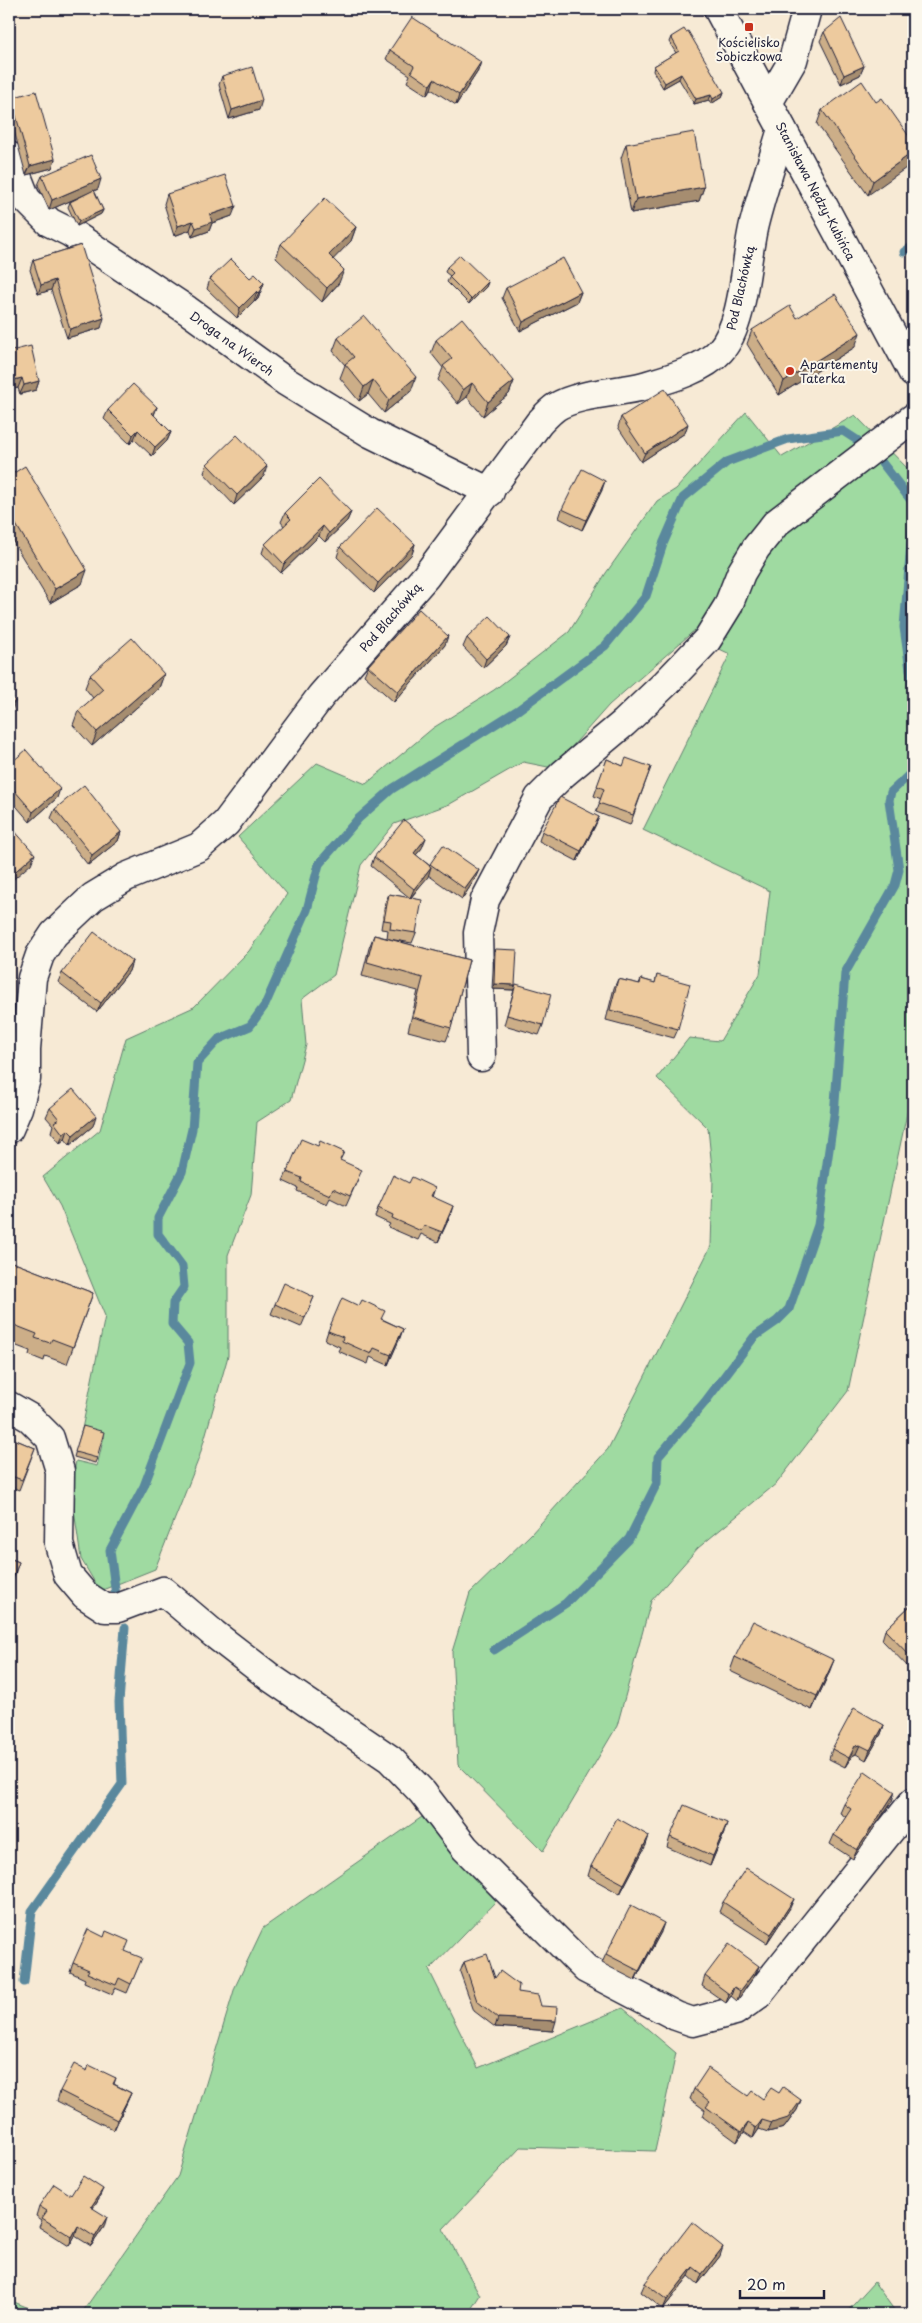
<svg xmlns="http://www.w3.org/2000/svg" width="922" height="2323" viewBox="0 0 922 2323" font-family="'Playpen Sans',sans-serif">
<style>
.green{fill:#9fdaa1;stroke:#607e6e}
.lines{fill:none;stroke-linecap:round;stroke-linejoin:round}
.stream{stroke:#5a889d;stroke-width:9}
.minor-casing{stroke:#22223b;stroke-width:31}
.tertiary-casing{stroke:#22223b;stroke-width:31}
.minor{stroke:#fbf7ec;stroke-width:28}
.tertiary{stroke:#fbf7ec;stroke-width:28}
.wall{fill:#ccae88;stroke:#22223b}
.shaded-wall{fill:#a68d6f;stroke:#22223b}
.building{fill:#edca9e;stroke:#22223b}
.poi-dot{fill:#c8321e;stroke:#fbf7ec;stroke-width:2}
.labels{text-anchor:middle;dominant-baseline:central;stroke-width:4;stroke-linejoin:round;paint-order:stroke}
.poi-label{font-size:12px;fill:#22223b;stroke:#fbf7ec}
.street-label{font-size:12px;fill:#22223b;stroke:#fbf7ec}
</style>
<rect width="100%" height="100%" fill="#f7ead5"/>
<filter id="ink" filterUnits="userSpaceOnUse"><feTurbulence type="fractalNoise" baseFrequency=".02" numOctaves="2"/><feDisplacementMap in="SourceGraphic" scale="10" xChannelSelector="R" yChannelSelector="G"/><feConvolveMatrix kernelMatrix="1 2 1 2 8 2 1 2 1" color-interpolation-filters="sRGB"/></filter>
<g filter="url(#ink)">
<g class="green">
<path d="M746 412 782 457 855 415 913 474V1085L848 1391 777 1483 698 1548 651 1601 617 1726 543 1851 458 1765 452 1652 470 1593 531 1534 608 1449 711 1246 713 1179 708 1128 657 1078 689 1038 720 1041 760 974 770 891 643 830 730 654 711 645 696 629 609 705 553 768 523 762 450 804 394 824 361 865 334 975 302 999 306 1045 291 1100 257 1122 251 1195 228 1255V1356L199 1458 155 1569 100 1591 81 1559 71 1488 76 1461 97 1466 104 1436 82 1429 105 1316 60 1206 43 1177 100 1130 126 1038 194 1007 249 951 287 894 238 837 317 763 366 784 433 728 494 690 569 632 606 573 657 501 676 489Z"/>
<path d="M422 1817 496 1901 429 1970 478 2068 623 2008 676 2053 655 2151 521 2147 443 2229 480 2295 468 2314H81L178 2176 235 1987 263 1928Z"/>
<path d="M874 2282 897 2314H845Z"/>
<path d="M9 2300 44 2314H9Z"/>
</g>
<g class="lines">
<g class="stream">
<path d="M904 252 913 246"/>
<path d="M880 460 913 503"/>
<path d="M913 521 904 627 913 691"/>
<path d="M116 1596 110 1550 144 1486 190 1363 188 1343 172 1324 173 1303 184 1287 182 1266 158 1234V1218L182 1172 192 1129 197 1063 219 1039 250 1026 265 1005 307 910 319 864 358 819 392 789 518 710 605 646 646 596 663 544 683 498 727 462 788 439 843 431 860 442"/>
<path d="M494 1650 566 1603 629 1539 657 1483 658 1457 705 1402 754 1337 777 1321 789 1309 818 1225 834 1115 845 973 895 885 899 870 889 800 891 792 913 771"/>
<path d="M24 1982 32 1911 122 1784 119 1702 125 1628"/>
</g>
<g class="minor-casing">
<g id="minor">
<path d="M768 103 793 60 807 9"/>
<path d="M9 156 26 199 49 222 71 233 187 310 285 381 370 433 490 492"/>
<path d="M481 1057 478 933 485 900 539 798 563 774 624 723 666 683 707 640 728 606 741 573 756 548 776 523 913 418"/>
<path d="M9 1129 18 1108 26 1079V1049L32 978 40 955 54 934 93 897 126 877 199 847 226 823 321 696 426 576 539 423C544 418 550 411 556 407 579 393 617 393 644 386 668 379 703 370 720 351 745 323 745 260 754 224 762 192 773 160 782 129"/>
<path d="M9 1406 30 1418 50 1438 60 1471 59 1544 68 1575 85 1595 105 1608H118L163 1591 214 1634 271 1678 390 1759 422 1792 465 1848 586 1969 676 2016 693 2022 735 2011 759 1994 913 1802"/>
</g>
</g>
<g class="tertiary-casing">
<path id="tertiary" d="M718 9 913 373"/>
</g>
<use href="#minor" class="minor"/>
<use href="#tertiary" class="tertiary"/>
</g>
<g class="wall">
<path d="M824 32 864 66 860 75 841 84 820 41Z"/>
<path d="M671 37 724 92 722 97 711 104 709 100 694 104 679 79 663 88 653 71 654 66 676 53 669 42Z"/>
<path d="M390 50 478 71 456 105 431 89 427 95 407 82 410 75 386 59Z"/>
<path d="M222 76 259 110 229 119 219 85Z"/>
<path d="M11 98 55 159 52 168 26 175 9 112V103Z"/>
<path d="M876 102 913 142 868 195 817 124 822 110Z"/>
<path d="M626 144 704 187 699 201 631 213 621 158Z"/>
<path d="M42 176 98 189 94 191 103 210 101 214 77 226 68 207 70 202 93 191 49 210 38 185Z"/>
<path d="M167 194 232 216 212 223 209 231 192 237 190 230 174 236 164 204Z"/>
<path d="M356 227 351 241 333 259 339 283 322 302 276 258 281 244Z"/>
<path d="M81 245 101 328 67 338 51 290 38 294 30 270 33 260Z"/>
<path d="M447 267 488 282 486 287 469 304 447 282 450 276 445 272Z"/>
<path d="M250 278 264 283 258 299 255 302 254 301 237 318 207 289 210 279Z"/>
<path d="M506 288 581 292 577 302 520 331 502 298Z"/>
<path d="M797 318 855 347 779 395 747 344 752 330Z"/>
<path d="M338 338 411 391 384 413 368 394 359 401 340 378 345 365 333 351Z"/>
<path d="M436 340 514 381 509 394 483 416 467 397 458 404 438 380 443 368 431 353Z"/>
<path d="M11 351 39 381 36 390 20 394 18 388 9 390V357Z"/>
<path d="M157 407 154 415 171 432 167 441 152 456 134 439 130 444 104 419 108 410Z"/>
<path d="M621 417 685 433 641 462 618 427Z"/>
<path d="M207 464 264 476 234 505 204 473Z"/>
<path d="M9 476 82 584 50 603 9 535Z"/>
<path d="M602 490 582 530 559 518 562 509Z"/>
<path d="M351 512 347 521 325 542 319 536 281 573 262 553 265 544 284 526 281 522 285 513Z"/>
<path d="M415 544 412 554 374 593 337 557 340 547Z"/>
<path d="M510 637 506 646 483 668 463 647 467 638Z"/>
<path d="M445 645 394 702 364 675 368 666Z"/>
<path d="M164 674 159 688 92 746 73 725 78 711 93 698 85 688 90 675Z"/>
<path d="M607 759 623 766 651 767 630 825 596 812 601 799 594 796Z"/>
<path d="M9 761 57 798 30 822 11 800Z"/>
<path d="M55 809 121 832 118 841 88 865 51 818Z"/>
<path d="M599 817 595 826 577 861 539 841 542 831Z"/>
<path d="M422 848 416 855 429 865 430 864 475 879 462 899 428 875 411 898 416 933 412 943 389 939 469 960 451 1028 446 1041 408 1031 418 991 362 976 369 948 374 935 387 938 388 930 381 929 385 903 389 894 410 898 371 866 374 857Z"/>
<path d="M495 949 515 985 543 1025 539 1035 504 1025 514 990 492 989 494 954Z"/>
<path d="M132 961 129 971 97 1012 58 982 62 973Z"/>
<path d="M657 975 678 1029 674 1038 606 1020 614 988 618 979 639 984 641 979 655 983Z"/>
<path d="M50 1108 93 1126 70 1145 65 1139 60 1143 51 1132 53 1125 46 1117Z"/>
<path d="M318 1146 344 1152 340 1160 358 1179 346 1206 330 1198 327 1204 297 1191 298 1188 283 1181 287 1172Z"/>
<path d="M409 1183 435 1188 432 1197 450 1216 438 1242 421 1234 418 1240 388 1227 390 1224 375 1217 378 1208Z"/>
<path d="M9 1261 93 1293 67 1364 45 1356 44 1361 29 1355 30 1351 9 1343Z"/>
<path d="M314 1297 301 1327 271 1314 275 1304Z"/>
<path d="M382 1319 403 1329 388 1365 370 1357 368 1364 338 1351 340 1347 325 1340 328 1331Z"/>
<path d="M83 1426 97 1458 95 1463 74 1457Z"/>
<path d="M9 1437 35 1448 19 1490 9 1486Z"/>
<path d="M9 1558 19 1562 9 1591Z"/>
<path d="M913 1603V1672L882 1640 885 1630Z"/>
<path d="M735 1657 829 1673 812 1710 730 1671Z"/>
<path d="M884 1725 881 1734 866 1760 856 1754 852 1756 845 1767 829 1759 832 1749Z"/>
<path d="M892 1801 853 1859 830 1844 834 1835 846 1817 840 1813 844 1804Z"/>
<path d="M724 1833 710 1866 667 1847 670 1837Z"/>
<path d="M646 1845 620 1894 588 1876 591 1866Z"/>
<path d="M723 1902 790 1908 767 1943 719 1912Z"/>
<path d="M661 1932 635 1980 602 1963 606 1954Z"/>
<path d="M125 1951 138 1967 127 1993 115 1988 112 1994 84 1982 85 1979 70 1972 73 1963Z"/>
<path d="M464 1962 495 1978 541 2006 553 2031 495 2027 474 2011 460 1972Z"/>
<path d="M759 1966 755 1975 737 2001 731 1996 726 2003 702 1986 705 1976Z"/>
<path d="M87 2071 116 2078 114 2084 131 2093 127 2102 114 2130 57 2101 60 2091Z"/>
<path d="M694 2089 748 2096 763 2099 779 2093 801 2100 797 2110 784 2128 768 2132 759 2129 753 2138 744 2132 737 2142 703 2117 705 2110 690 2099Z"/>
<path d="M71 2195 99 2198 93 2208 104 2227 91 2246 75 2236 69 2246 39 2227 42 2220 36 2216 39 2206Z"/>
<path d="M720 2256 698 2284 689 2276 663 2309 641 2292 645 2283Z"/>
</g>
<g class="shaded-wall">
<path d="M481 62 478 71 456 105 459 95Z"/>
<path d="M864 66 860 75 841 84 844 75Z"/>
<path d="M681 74 679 79 663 88 665 83Z"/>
<path d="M434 79 431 89 427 95 430 85Z"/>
<path d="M724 92 722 97 711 104 713 99Z"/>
<path d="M711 95 709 100 694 104 696 99Z"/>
<path d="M262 100 259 110 229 119 232 110Z"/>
<path d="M913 152V163L868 195 873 181Z"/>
<path d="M55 159 52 168 26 175 30 166Z"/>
<path d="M101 179 98 189 49 210 52 200Z"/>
<path d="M704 187 699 201 631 213 636 199Z"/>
<path d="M236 206 232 216 212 223 209 231 192 237 196 228 210 215Z"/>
<path d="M103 210 101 214 77 226 79 221Z"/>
<path d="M193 221 190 230 174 236 178 226Z"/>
<path d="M356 227 351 241 324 269 329 255Z"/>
<path d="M344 270 339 283 322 302 327 288Z"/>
<path d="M55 280 51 290 38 294 41 285Z"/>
<path d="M488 282 486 287 469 304 471 299Z"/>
<path d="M264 283 258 299 255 302 259 293 260 287Z"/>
<path d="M257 291 254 301 237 318 240 308Z"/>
<path d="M581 292 577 302 520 331 523 322Z"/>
<path d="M104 318 101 328 67 338 70 329Z"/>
<path d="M860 333 855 347 779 395 784 381Z"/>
<path d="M416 377 411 391 384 413 389 400Z"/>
<path d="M22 378 18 388 9 390V381Z"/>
<path d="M373 380 368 394 359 401 364 387Z"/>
<path d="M39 381 36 390 20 394 24 385Z"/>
<path d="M514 381 509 394 483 416 488 402Z"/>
<path d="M472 383 467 397 458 404 463 390Z"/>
<path d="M157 407 153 417 152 413Z"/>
<path d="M688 424 685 433 641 462 645 453Z"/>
<path d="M138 430 134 439 130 444 133 435Z"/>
<path d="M171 432 167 441 152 456 155 447Z"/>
<path d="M267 466 264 476 234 505 237 495Z"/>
<path d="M605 481 602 490 582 530 586 520Z"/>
<path d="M351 512 347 521 325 542 329 533Z"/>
<path d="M323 526 319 536 281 573 284 564Z"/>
<path d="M415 544 412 554 374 593 378 583Z"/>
<path d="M87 570 82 584 50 603 55 589Z"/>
<path d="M448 636 445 645 394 702 398 692Z"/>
<path d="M510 637 506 646 483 668 486 659Z"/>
<path d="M164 674 159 688 92 746 97 732Z"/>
<path d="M15 701 12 711 9 714V708Z"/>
<path d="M60 789 57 798 30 822 33 812Z"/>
<path d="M14 790 11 800 9 802V795Z"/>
<path d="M599 817 595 826 577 861 581 851Z"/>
<path d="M121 832 118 841 88 865 92 855Z"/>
<path d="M426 838 422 848 410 862 414 853Z"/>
<path d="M35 854 31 864 9 883V877Z"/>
<path d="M431 867 428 877 410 898 414 889Z"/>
<path d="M479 870 475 879 462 899 465 889Z"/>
<path d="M132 961 129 971 97 1012 101 1003Z"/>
<path d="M494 984 515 985 514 990 492 989Z"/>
<path d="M96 1116 93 1126 70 1145 73 1135Z"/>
<path d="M68 1130 65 1139 60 1143 63 1134Z"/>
<path d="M453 1206 450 1216 438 1242 442 1232Z"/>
<path d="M403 1329 400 1338 388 1365 391 1355Z"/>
<path d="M834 1660 829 1673 812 1710 817 1696Z"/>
<path d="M884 1725 881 1734 866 1760 870 1750Z"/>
<path d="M860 1745 856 1754 852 1756 845 1767 849 1758 855 1746Z"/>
<path d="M895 1792 892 1801 853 1859 857 1850Z"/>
<path d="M727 1823 724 1833 710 1866 713 1856Z"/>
<path d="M649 1836 646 1845 620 1894 624 1884Z"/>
<path d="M794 1899 790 1908 767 1943 771 1934Z"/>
<path d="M664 1923 661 1932 635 1980 639 1971Z"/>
<path d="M759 1966 755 1975 737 2001 740 1991Z"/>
<path d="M734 1987 731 1996 726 2003 729 1994Z"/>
<path d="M498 2018 556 2021 553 2031 495 2027Z"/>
<path d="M131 2093 127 2102 114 2130 117 2120Z"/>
<path d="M801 2100 797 2110 784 2128 768 2132 772 2123Z"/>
<path d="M762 2120 759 2129 753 2138 756 2128Z"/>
<path d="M748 2123 744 2132 737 2142 741 2132Z"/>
<path d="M103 2189 99 2198 88 2216 91 2207Z"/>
<path d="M107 2217 104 2227 91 2246 95 2237Z"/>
<path d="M78 2226 75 2236 69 2246 72 2237Z"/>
<path d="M723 2247 720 2256 698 2284 702 2274Z"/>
<path d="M693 2267 689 2276 663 2309 667 2300Z"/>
</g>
<g class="building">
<path d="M412 17 481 62 459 95 434 79 430 85 411 72 414 66 390 50Z"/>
<path d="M841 18 864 66 844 75 824 32Z"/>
<path d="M684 29 686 32 688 31 724 92 713 99 711 95 696 99 681 74 665 83 654 66 679 51 671 37Z"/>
<path d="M252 67 262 100 232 110 222 76Z"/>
<path d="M862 81 876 102 882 98 913 142V152L873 181 822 110Z"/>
<path d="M36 91 55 159 30 166 11 98Z"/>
<path d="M694 132 704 187 636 199 626 144Z"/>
<path d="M91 155 101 179 52 200 42 176Z"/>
<path d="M225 175 236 206 210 215 212 222 196 228 193 221 178 226 167 194Z"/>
<path d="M94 190 103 210 79 221 70 202Z"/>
<path d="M325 198 356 227 329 255 344 270 327 288 281 244Z"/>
<path d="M81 245 104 318 70 329 55 280 41 285 33 260Z"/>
<path d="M460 255 488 282 471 299 449 277 453 273 447 267Z"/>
<path d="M563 258 581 292 523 322 506 288Z"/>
<path d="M231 259 250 278 255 274 264 283 260 287 262 289 259 293 257 291 240 308 210 279Z"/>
<path d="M835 294 860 333 784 381 752 330 790 306 797 318Z"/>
<path d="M364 316 416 377 389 400 373 380 364 387 345 364 354 357 338 338Z"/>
<path d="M462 318 514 381 488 402 472 383 463 390 443 366 452 359 436 340Z"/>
<path d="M31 346 39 381 24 385 22 378 9 381V359L12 358 11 351Z"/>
<path d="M133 384 157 407 152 413 171 432 155 447 138 430 133 435 108 410Z"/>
<path d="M665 389 688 424 645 453 621 417Z"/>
<path d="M237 435 267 466 237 495 207 464Z"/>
<path d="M25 466 87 570 55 589 9 513V476Z"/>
<path d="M582 469 605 481 586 520 562 509Z"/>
<path d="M319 479 351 512 329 533 323 526 284 564 265 544 291 519 285 513Z"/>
<path d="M377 508 415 544 378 583 340 547Z"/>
<path d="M419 609 448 636 398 692 368 666Z"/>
<path d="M490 616 510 637 486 659 467 638Z"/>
<path d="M132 638 164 674 97 732 78 711 103 689 90 675Z"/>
<path d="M9 695 15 701 9 708Z"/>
<path d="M26 750 60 789 33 812 14 790 9 795V761L12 762Z"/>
<path d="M626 758 651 767 633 815 599 803 604 789 597 786 607 759 623 766Z"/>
<path d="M84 785 121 832 92 855 55 809Z"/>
<path d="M560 797 599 817 581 851 542 831Z"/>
<path d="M404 820 426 838 414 853 431 867 414 889 374 857Z"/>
<path d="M12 828 35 854 9 877V831Z"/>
<path d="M443 845 479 870 465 889 430 864Z"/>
<path d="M389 894 422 900 416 933 390 929 391 921 384 920Z"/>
<path d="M94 932 132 961 101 1003 62 973Z"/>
<path d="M374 935 469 960 451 1028 413 1017 423 978 367 962Z"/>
<path d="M495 949 517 950 515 985 494 984Z"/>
<path d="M657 975 690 984 678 1029 610 1010 618 979 640 984 641 979 655 983Z"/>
<path d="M516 984 551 994 543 1025 507 1015Z"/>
<path d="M73 1089 96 1116 73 1135 68 1130 63 1134 54 1122 59 1119 50 1108Z"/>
<path d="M301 1139 318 1146 320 1141 344 1152 340 1160 362 1170 350 1196 333 1188 330 1195 301 1182 302 1178 287 1172Z"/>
<path d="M393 1175 409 1183 412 1177 435 1188 431 1196 453 1206 442 1232 424 1225 421 1231 392 1218 393 1215 378 1208Z"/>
<path d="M9 1261 93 1293 73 1347 52 1339 50 1343 35 1338 37 1334 9 1323Z"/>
<path d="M284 1283 314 1297 305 1318 275 1304Z"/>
<path d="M342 1298 359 1306 362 1300 385 1311 381 1319 403 1329 391 1355 374 1348 371 1354 342 1341 343 1337 328 1331Z"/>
<path d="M83 1426 104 1432 97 1458 75 1452Z"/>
<path d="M9 1437 35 1448 22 1480 9 1475Z"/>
<path d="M9 1558 19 1562 12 1581 9 1580Z"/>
<path d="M913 1603V1659L885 1630Z"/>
<path d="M753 1621 834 1660 817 1696 735 1657Z"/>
<path d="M854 1708 884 1725 870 1750 860 1745 855 1746 849 1758 832 1749Z"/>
<path d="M865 1771 895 1792 857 1850 834 1835 851 1809 844 1804Z"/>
<path d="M684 1805 727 1823 713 1856 670 1837Z"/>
<path d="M617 1818 649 1836 624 1884 591 1866Z"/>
<path d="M746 1868 794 1899 771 1934 723 1902Z"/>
<path d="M631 1905 664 1923 639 1971 606 1954Z"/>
<path d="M88 1929 104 1937 106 1931 129 1941 125 1951 142 1958 131 1984 119 1978 116 1985 87 1973 89 1970 73 1963Z"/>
<path d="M729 1944 759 1966 740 1991 734 1987 729 1994 705 1976Z"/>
<path d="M487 1954 495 1978 500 1971 519 1985 518 1992 538 1995 541 2006 557 2007 556 2021 498 2018 477 2001 464 1962Z"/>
<path d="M74 2064 87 2071 89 2065 116 2078 113 2084 131 2093 117 2120 60 2091Z"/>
<path d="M708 2068 748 2096 752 2091 763 2099 771 2088 779 2093 783 2087 801 2100 788 2118 772 2123 762 2120 756 2128 748 2123 741 2132 706 2107 710 2102 694 2089Z"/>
<path d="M83 2176 103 2189 91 2207 107 2217 95 2237 78 2226 72 2237 42 2218 47 2211 39 2206 54 2184 71 2195Z"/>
<path d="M692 2222 723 2247 702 2274 693 2267 667 2300 645 2283Z"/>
</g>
</g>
<g class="poi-dot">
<rect x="744" y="22" width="10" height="10" rx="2.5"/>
<circle cx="790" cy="371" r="5"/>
</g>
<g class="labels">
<g class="poi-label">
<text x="749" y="42">Kościelisko<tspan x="749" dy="14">Sobiczkowa</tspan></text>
<text x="800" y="364" text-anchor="start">Apartementy<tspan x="800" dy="14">Taterka</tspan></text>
</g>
<g class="street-label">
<text transform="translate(816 191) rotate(62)">Stanisława Nędzy-Kubińca</text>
<text transform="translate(740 288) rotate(-77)">Pod Blachówką</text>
<text transform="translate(232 343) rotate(36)">Droga na Wierch</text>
<text transform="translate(390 617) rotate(-49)">Pod Blachówką</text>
</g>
</g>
<rect width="922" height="2323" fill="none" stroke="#fbf7ec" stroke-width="30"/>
<rect x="15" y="15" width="892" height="2293" fill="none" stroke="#22223b" stroke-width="2" filter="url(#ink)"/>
<path d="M740 2290v8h84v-8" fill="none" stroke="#22223b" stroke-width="2.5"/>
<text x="747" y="2290" font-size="15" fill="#22223b" stroke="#fbf7ec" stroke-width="4" paint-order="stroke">20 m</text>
</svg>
